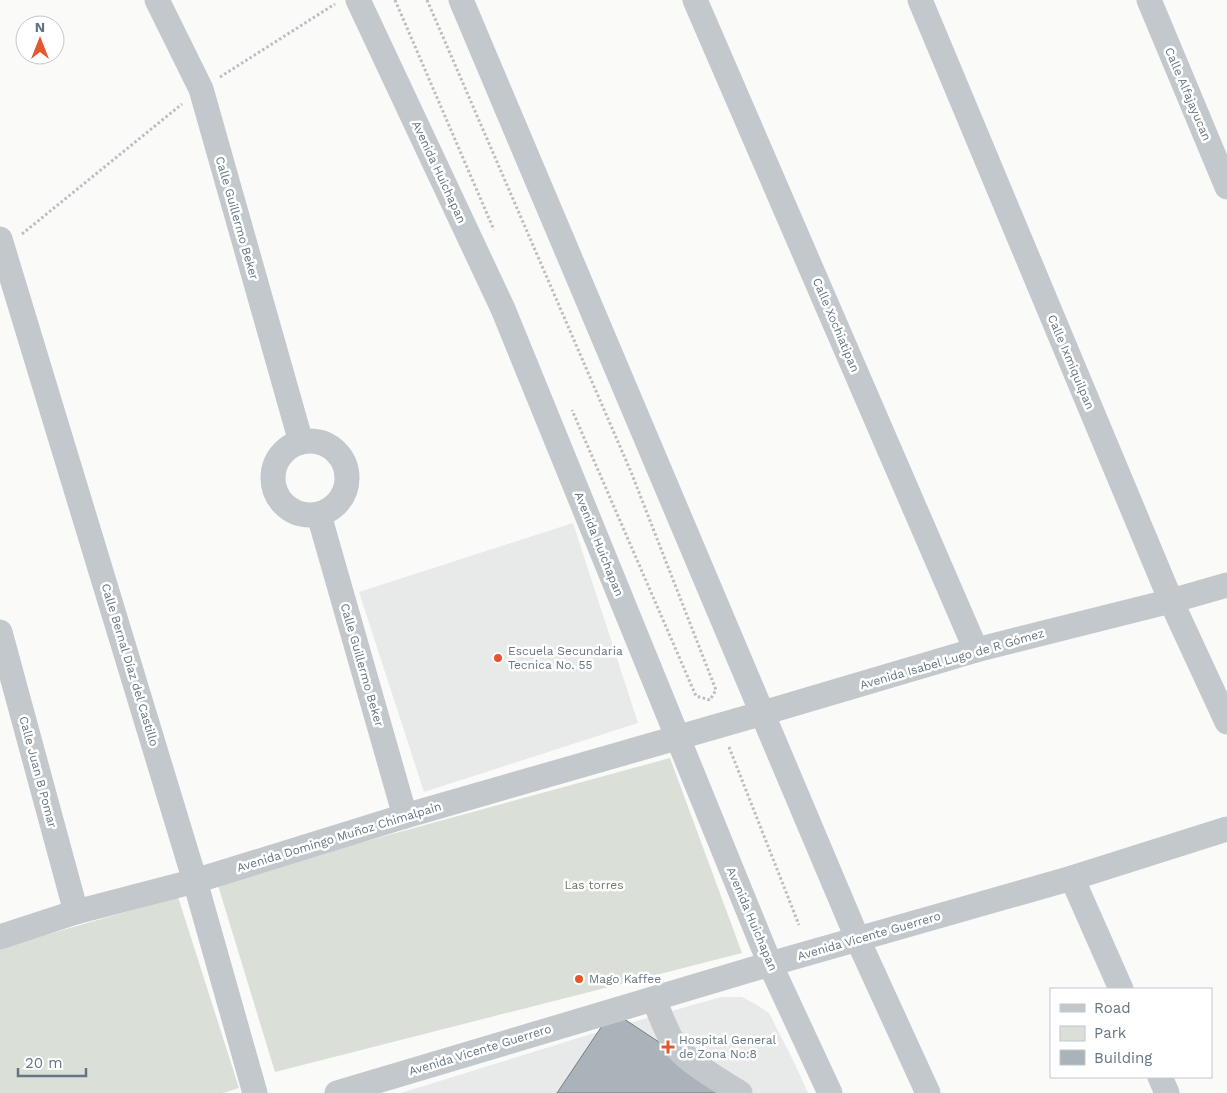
<svg xmlns="http://www.w3.org/2000/svg" width="1227" height="1093" viewBox="0 0 1227 1093" font-family="'Work Sans',sans-serif">
<style>
.built{fill:#e8e9e9}
.green{fill:#dadfd7}
.building{fill:#aab3b9;stroke:#777d82}
.lines{fill:none;stroke-linecap:round;stroke-linejoin:round}
.path{stroke:#bbbfc2;stroke-width:3;stroke-dasharray:2.5 2.5;stroke-linecap:butt}
.minor{stroke:#c3c8cc;stroke-width:25}
.poi-dot{fill:#e4572e;stroke:#fff;stroke-width:2}
.labels{text-anchor:middle;dominant-baseline:central;stroke-width:5;stroke-linejoin:round;paint-order:stroke}
.street-label{font-size:12px;fill:#657683;stroke:#fff}
.poi-label{font-size:12px;fill:#657683;stroke:#fff;text-anchor:start}
.park-label{font-size:12px;fill:#687a64;stroke:#fff}
</style>
<rect width="100%" height="100%" fill="#fafaf8"/>
<g class="built">
<path d="M573 523 638 723 424 792 359 592Z"/>
<path d="M721 997H742L757 1005 769 1013 794 1062 808 1093H401L591 1034Z"/>
</g>
<g class="green">
<path d="M670 758 742 953 275 1072 217 882Z"/>
<path d="M178 897 239 1088 223 1093H0V948Z"/>
</g>
<path class="building" d="M612 1011 736 1093H557Z"/>
<g class="lines">
<g class="path">
<path d="M395 0 494 230"/>
<path d="M427 0 631 472 716 690 710 700 696 696 572 410"/>
<path d="M220 77 335 4"/>
<path d="M22 234 182 104"/>
<path d="M729 747 799 925"/>
</g>
<g class="minor">
<path d="M157 0 201 89 301 442"/>
<path d="M358 0 503 309 770 964 830 1093"/>
<path d="M461 0 858 940 928 1093"/>
<path d="M695 0 976 650"/>
<path d="M920 0 1171 601 1227 722"/>
<path d="M1149 0 1227 187"/>
<path d="M0 239 195 881 255 1093"/>
<circle cx="310" cy="478" r="37"/>
<path d="M319 515 405 816"/>
<path d="M0 632 76 912"/>
<path d="M1072 878 1121 989"/>
<path d="M0 937 76 912 195 881 405 816 763 713 976 650 1171 601 1227 585"/>
<path d="M654 999C659 1012 668 1037 677 1048 691 1064 721 1081 740 1093"/>
<path d="M1160 1077 1167 1093"/>
<path d="M337 1093 770 964 1072 878 1227 829"/>
</g>
</g>
<g class="poi-dot">
<circle cx="498" cy="658" r="5"/>
<circle cx="579" cy="979" r="5"/>
<path d="M665.5 1039.5h5v5h5v5h-5v5h-5v-5h-5v-5h5z"/>
</g>
<g class="labels">
<g class="street-label">
<text transform="translate(1188 94) rotate(67)">Calle Alfajayucan</text>
<text transform="translate(439 172) rotate(65)">Avenida Huichapan</text>
<text transform="translate(237 218) rotate(74)">Calle Guillermo Beker</text>
<text transform="translate(836 325) rotate(67)">Calle Xochiatipan</text>
<text transform="translate(1071 362) rotate(67)">Calle Ixmiquilpan</text>
<text transform="translate(599 544) rotate(68)">Avenida Huichapan</text>
<text transform="translate(952 659) rotate(-16)">Avenida Isabel Lugo de R Gómez</text>
<text transform="translate(130 665) rotate(73)">Calle Bernal Díaz del Castillo</text>
<text transform="translate(362 665) rotate(74)">Calle Guillermo Beker</text>
<text transform="translate(38 772) rotate(75)">Calle Juan B Pomar</text>
<text transform="translate(339 837) rotate(-17)">Avenida Domingo Muñoz Chimalpain</text>
<text transform="translate(752 919) rotate(67)">Avenida Huichapan</text>
<text transform="translate(869 936) rotate(-16)">Avenida Vicente Guerrero</text>
<text transform="translate(480 1050) rotate(-17)">Avenida Vicente Guerrero</text>
</g>
<g class="poi-label">
<text x="508" y="651">Escuela Secundaria<tspan x="508" dy="14">Tecnica No. 55</tspan></text>
<text x="589" y="979">Mago Kaffee</text>
<text x="679" y="1040">Hospital General<tspan x="679" dy="14">de Zona No:8</tspan></text>
</g>
<g class="park-label">
<text x="594" y="885">Las torres</text>
</g>
</g>
<rect x="1050" y="988" width="162" height="90" fill="#ffffff" stroke="#c1c8cd"/>
<rect x="1060" y="1004" width="25" height="8" fill="#c3c8cc" stroke="#c1c8cd"/>
<text x="1094" y="1013" font-size="15" fill="#657683">Road</text>
<rect x="1060" y="1026" width="25" height="15" fill="#dadfd7" stroke="#c1c8cd"/>
<text x="1094" y="1038" font-size="15" fill="#657683">Park</text>
<rect x="1060" y="1050" width="25" height="15" fill="#aab3b9" stroke="#c1c8cd"/>
<text x="1094" y="1063" font-size="15" fill="#657683">Building</text>
<g transform="translate(40 40)"><circle r="24" fill="#ffffff" stroke="#c1c8cd"/>
<path d="M0-4L9 19L0 12L-9 19Z" fill="#e4572e"/>
<text y="-8" font-size="14" font-weight="bold" text-anchor="middle" fill="#657683">N</text>
</g>
<path d="M18 1068v8h68v-8" fill="none" stroke="#657683" stroke-width="2.5"/>
<text x="25" y="1068" font-size="15" fill="#657683" stroke="#ffffff" stroke-width="4" paint-order="stroke">20 m</text>
</svg>
